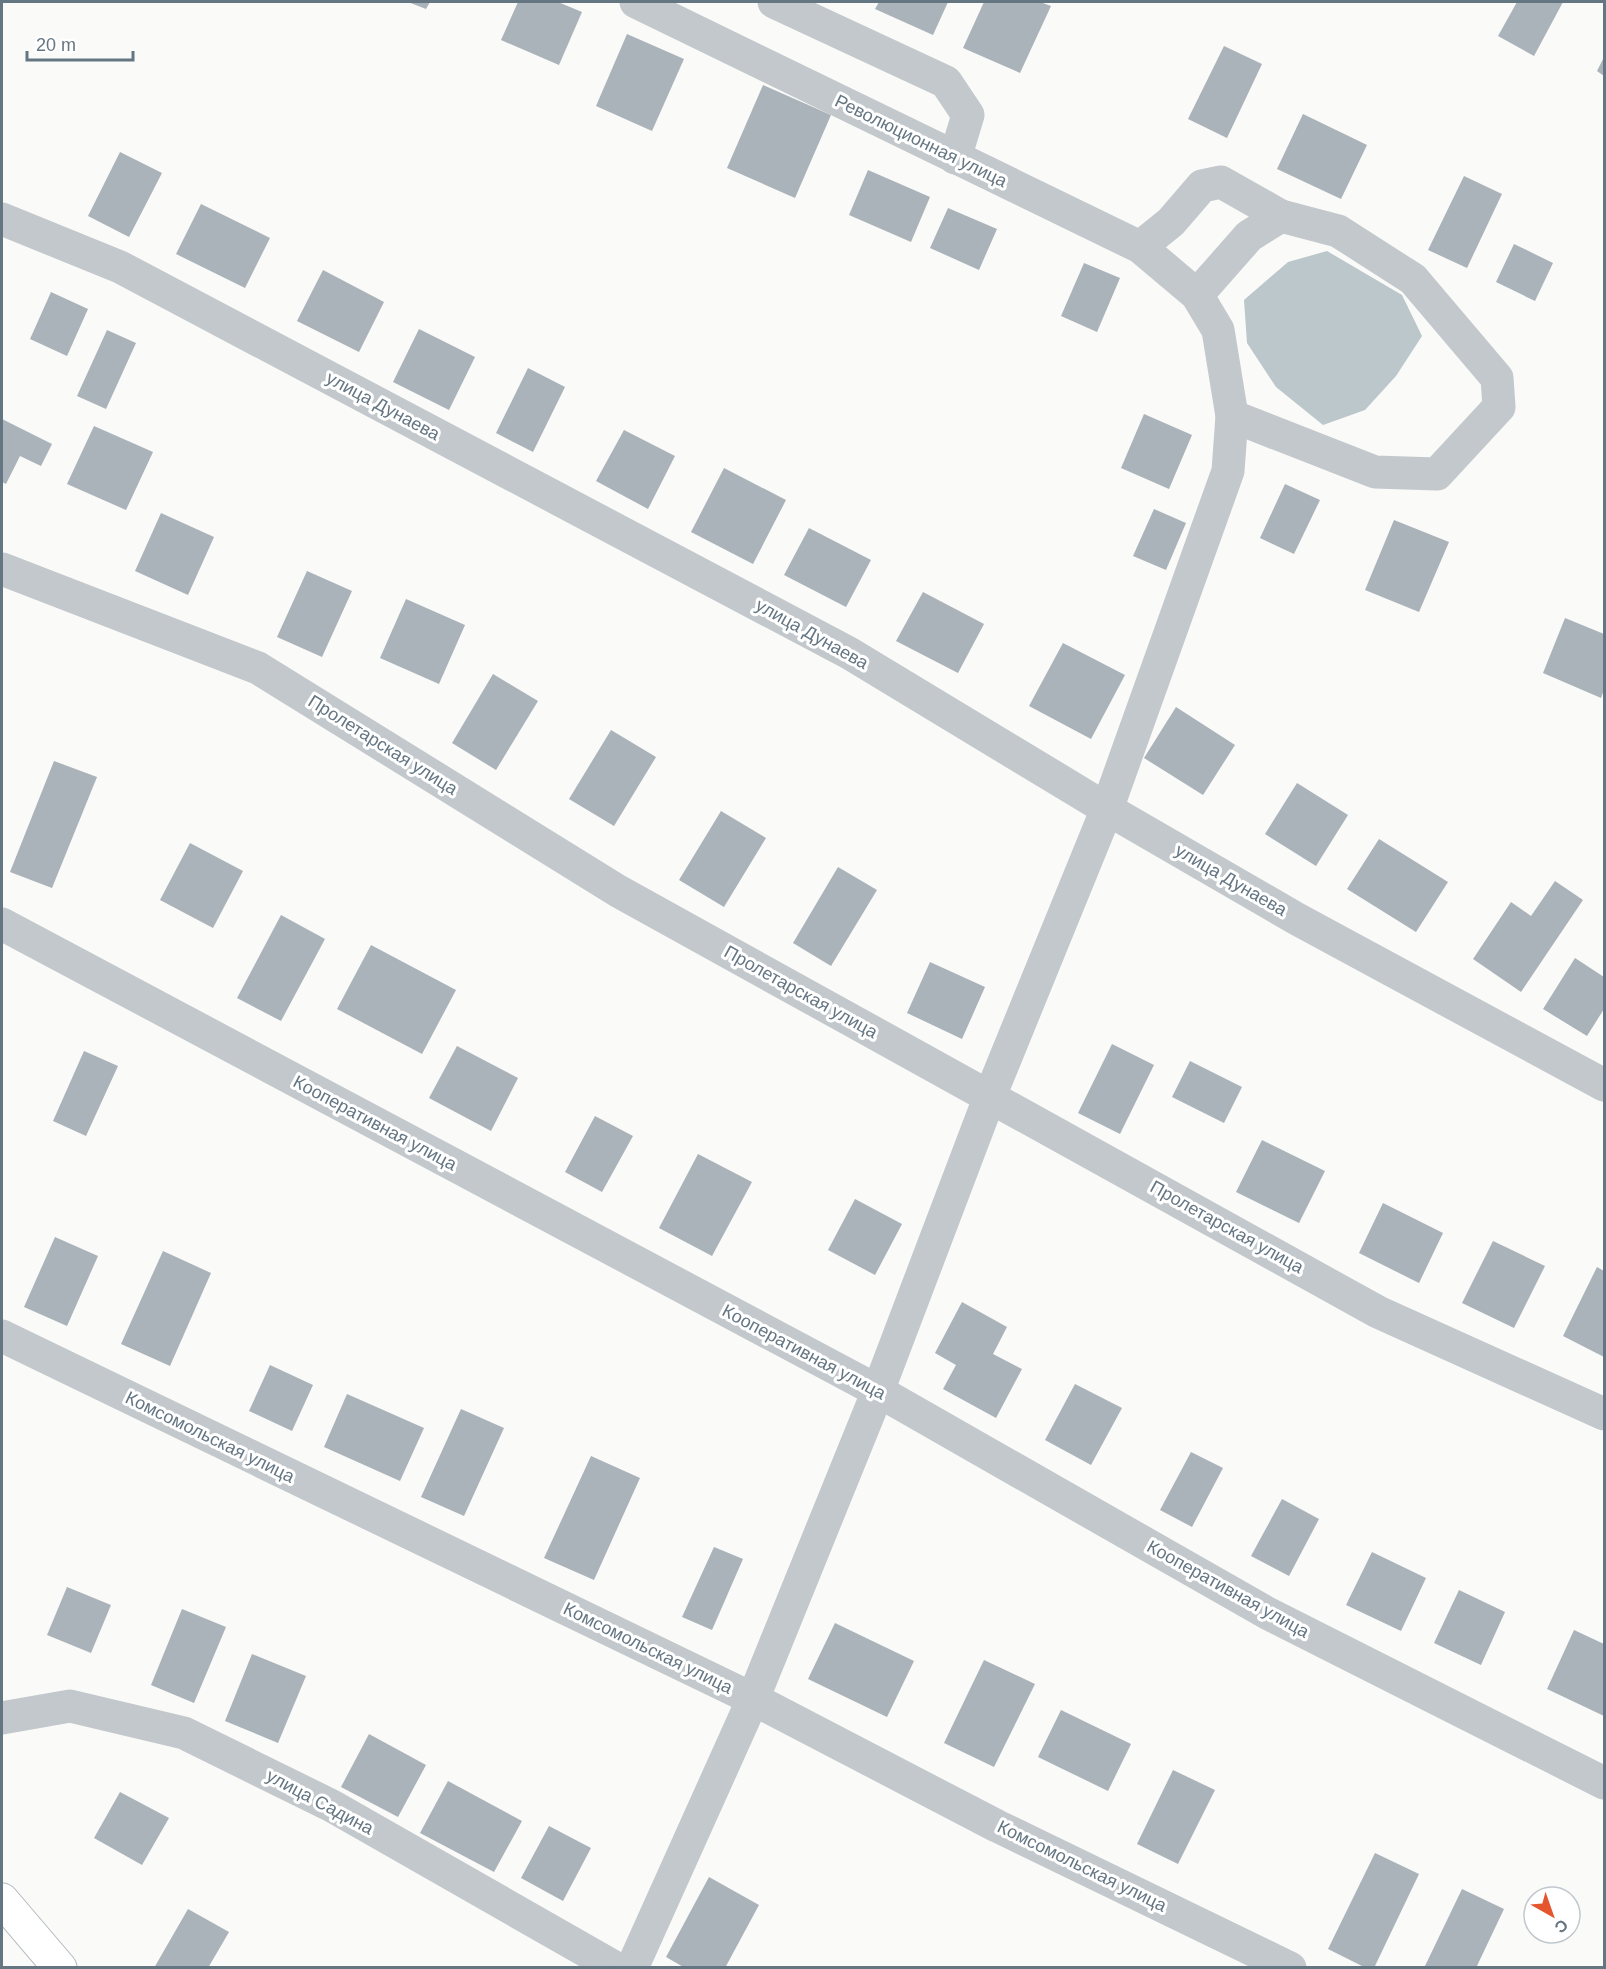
<svg xmlns="http://www.w3.org/2000/svg" width="1606" height="1969" viewBox="0 0 1606 1969" font-family="Helvetica,sans-serif">
<style>
.water{fill:#bbc7cb}
.building{fill:#aab3b9}
.lines{fill:none;stroke-linecap:round;stroke-linejoin:round}
.secondary-casing{stroke:#b3babf;stroke-width:35}
.minor{stroke:#c3c8cc;stroke-width:33}
.secondary{stroke:#fff;stroke-width:33}
.labels{text-anchor:middle;dominant-baseline:central;stroke-width:6;stroke-linejoin:round;paint-order:stroke}
.street-label{font-size:18px;fill:#657683;stroke:#fff}
</style>
<rect width="100%" height="100%" fill="#fafaf8"/>
<path class="water" d="M1327 251 1402 295 1422 336 1396 376 1365 410 1323 425 1276 387 1247 343 1244 300 1288 262Z"/>
<g class="building">
<path d="M408 2H430L426 9Z"/>
<path d="M518 2H558L582 12 559 65 501 40Z"/>
<path d="M879 2H948L933 35 875 9Z"/>
<path d="M984 2H1040L1051 6 1020 73 963 48Z"/>
<path d="M1517 2H1563L1534 56 1498 36Z"/>
<path d="M627 34 684 59 652 131 596 106Z"/>
<path d="M1224 46 1262 64 1227 138 1188 119Z"/>
<path d="M1604 57V76L1597 71Z"/>
<path d="M763 85 831 115 795 198 727 168Z"/>
<path d="M1303 114 1367 145 1341 199 1277 169Z"/>
<path d="M120 152 162 173 129 237 88 216Z"/>
<path d="M868 170 930 197 911 242 849 215Z"/>
<path d="M1464 176 1502 194 1467 268 1428 250Z"/>
<path d="M201 204 270 238 245 288 176 254Z"/>
<path d="M948 208 997 229 979 270 930 248Z"/>
<path d="M1514 244 1553 263 1535 301 1496 282Z"/>
<path d="M1084 263 1120 278 1097 332 1061 316Z"/>
<path d="M323 270 384 302 359 352 297 321Z"/>
<path d="M51 292 88 309 67 356 30 339Z"/>
<path d="M419 329 475 357 449 410 393 382Z"/>
<path d="M107 330 136 343 106 409 77 396Z"/>
<path d="M528 368 565 387 533 452 496 433Z"/>
<path d="M1144 414 1192 435 1169 489 1121 468Z"/>
<path d="M2 419 52 444 41 466 20 456 6 484 2 482Z"/>
<path d="M94 426 153 452 126 510 67 484Z"/>
<path d="M624 430 675 456 648 509 596 481Z"/>
<path d="M724 468 786 500 753 564 691 532Z"/>
<path d="M1285 484 1320 500 1294 554 1260 538Z"/>
<path d="M1154 509 1186 523 1166 570 1133 556Z"/>
<path d="M161 513 214 537 188 595 135 571Z"/>
<path d="M1394 520 1449 542 1419 612 1365 590Z"/>
<path d="M809 528 871 560 846 607 784 575Z"/>
<path d="M307 571 352 591 322 657 277 637Z"/>
<path d="M923 592 984 624 958 673 896 641Z"/>
<path d="M406 599 465 625 439 684 380 658Z"/>
<path d="M1565 618 1604 634V690L1601 698 1543 673Z"/>
<path d="M1063 643 1125 675 1091 739 1029 706Z"/>
<path d="M493 674 538 701 496 770 452 743Z"/>
<path d="M1176 707 1235 745 1203 795 1144 758Z"/>
<path d="M611 730 656 757 614 826 569 799Z"/>
<path d="M54 761 97 777 52 888 10 872Z"/>
<path d="M1297 783 1348 815 1316 866 1265 834Z"/>
<path d="M721 811 766 838 724 907 679 880Z"/>
<path d="M1379 839 1448 882 1416 932 1347 889Z"/>
<path d="M190 843 243 871 213 928 160 900Z"/>
<path d="M838 867 877 890 831 966 793 943Z"/>
<path d="M1555 881 1583 900 1521 992 1473 959 1511 902 1531 916Z"/>
<path d="M281 915 325 939 281 1021 237 998Z"/>
<path d="M371 945 456 990 422 1054 337 1009Z"/>
<path d="M1575 958 1604 977V1009L1587 1036 1543 1009Z"/>
<path d="M930 962 985 987 962 1039 907 1013Z"/>
<path d="M1112 1044 1154 1065 1120 1134 1078 1113Z"/>
<path d="M457 1046 518 1078 491 1131 429 1098Z"/>
<path d="M84 1051 118 1066 86 1136 53 1121Z"/>
<path d="M1190 1061 1242 1087 1224 1123 1172 1097Z"/>
<path d="M595 1116 633 1136 602 1192 565 1172Z"/>
<path d="M1262 1140 1325 1171 1299 1223 1236 1192Z"/>
<path d="M698 1154 752 1182 712 1256 659 1228Z"/>
<path d="M855 1199 902 1224 875 1275 828 1250Z"/>
<path d="M1383 1203 1443 1233 1419 1283 1359 1253Z"/>
<path d="M55 1237 98 1256 67 1326 24 1307Z"/>
<path d="M1493 1241 1545 1266 1514 1328 1462 1303Z"/>
<path d="M163 1251 211 1273 170 1366 121 1344Z"/>
<path d="M1597 1267 1604 1271V1357L1563 1336Z"/>
<path d="M962 1302 1007 1327 993 1354 1022 1369 996 1418 943 1389 956 1365 935 1353Z"/>
<path d="M270 1365 313 1385 292 1431 249 1411Z"/>
<path d="M1075 1384 1122 1408 1091 1465 1045 1440Z"/>
<path d="M347 1394 424 1428 400 1481 324 1447Z"/>
<path d="M461 1409 504 1428 464 1516 421 1497Z"/>
<path d="M1191 1452 1223 1468 1192 1527 1160 1510Z"/>
<path d="M591 1456 640 1478 594 1580 544 1558Z"/>
<path d="M1282 1499 1319 1519 1289 1576 1251 1556Z"/>
<path d="M714 1547 743 1559 712 1630 682 1617Z"/>
<path d="M1372 1552 1426 1578 1401 1631 1346 1605Z"/>
<path d="M67 1587 111 1605 91 1653 47 1635Z"/>
<path d="M1459 1590 1505 1612 1481 1665 1434 1643Z"/>
<path d="M182 1609 226 1627 194 1703 151 1685Z"/>
<path d="M835 1623 914 1661 887 1717 808 1679Z"/>
<path d="M1574 1630 1604 1644V1716L1547 1689Z"/>
<path d="M252 1654 306 1676 278 1743 225 1721Z"/>
<path d="M984 1660 1035 1684 994 1767 944 1743Z"/>
<path d="M1061 1710 1131 1744 1108 1791 1038 1757Z"/>
<path d="M369 1734 426 1765 398 1817 341 1787Z"/>
<path d="M1173 1770 1215 1790 1178 1864 1137 1844Z"/>
<path d="M448 1781 522 1821 494 1872 420 1833Z"/>
<path d="M120 1792 169 1818 142 1865 94 1838Z"/>
<path d="M549 1826 591 1848 563 1901 521 1878Z"/>
<path d="M1375 1853 1419 1874 1374 1968H1366L1328 1949Z"/>
<path d="M709 1877 759 1905 725 1968H685L666 1957Z"/>
<path d="M1462 1889 1504 1909 1476 1968H1424Z"/>
<path d="M188 1909 229 1932 208 1968H154Z"/>
</g>
<g class="lines">
<g class="secondary-casing">
<path id="secondary" d="M2 1900 60 1968"/>
</g>
<g class="minor">
<path d="M774 2 946 82 968 115 955 158"/>
<path d="M2 219 120 267 849 653 1107 809 1297 919 1604 1085"/>
<path d="M1140 247 1171 222 1202 186 1221 182 1281 216"/>
<path d="M1197 295 1249 236 1281 216 1338 231 1413 279 1497 378 1499 407 1437 474 1375 472 1232 416"/>
<path d="M2 569 258 668 618 891 1378 1312 1604 1414"/>
<path d="M2 924 878 1391 1267 1613 1604 1783"/>
<path d="M2 1336 753 1699 997 1826 1290 1968"/>
<path d="M2 1718 70 1706 184 1733 332 1806 616 1968"/>
<path d="M632 1968 753 1699 878 1391 990 1096 1107 809 1228 471 1232 416 1218 330 1197 295 1140 247 636 2"/>
</g>
<use href="#secondary" class="secondary"/>
</g>
<g class="labels">
<g class="street-label">
<text transform="translate(921 141) rotate(26)">Революционная улица</text>
<text transform="translate(383 406) rotate(28)">улица Дунаева</text>
<text transform="translate(812 634) rotate(29)">улица Дунаева</text>
<text transform="translate(383 745) rotate(32)">Пролетарская улица</text>
<text transform="translate(1231 880) rotate(30)">улица Дунаева</text>
<text transform="translate(801 992) rotate(29)">Пролетарская улица</text>
<text transform="translate(375 1123) rotate(28)">Кооперативная улица</text>
<text transform="translate(1227 1227) rotate(29)">Пролетарская улица</text>
<text transform="translate(804 1352) rotate(28)">Кооперативная улица</text>
<text transform="translate(210 1437) rotate(26)">Комсомольская улица</text>
<text transform="translate(1228 1589) rotate(29)">Кооперативная улица</text>
<text transform="translate(648 1648) rotate(26)">Комсомольская улица</text>
<text transform="translate(320 1802) rotate(28)">улица Садина</text>
<text transform="translate(1082 1866) rotate(26)">Комсомольская улица</text>
</g>
</g>
<rect width="1606" height="1969" fill="none" stroke="#657683" stroke-width="6"/>
<g transform="translate(1552 1915) rotate(140)"><circle r="28" fill="#ffffff" stroke="#c1c8cd" stroke-width="1.5"/>
<path d="M0-4.5L10 22L0 15L-10 22Z" fill="#e4572e"/>
<text y="-9" font-size="16" font-weight="bold" text-anchor="middle" fill="#657683">С</text>
</g>
<path d="M27 51v9h106v-9" fill="none" stroke="#657683" stroke-width="3"/>
<text x="36" y="51" font-size="18" fill="#657683" stroke="#ffffff" stroke-width="4.5" paint-order="stroke">20 m</text>
</svg>
